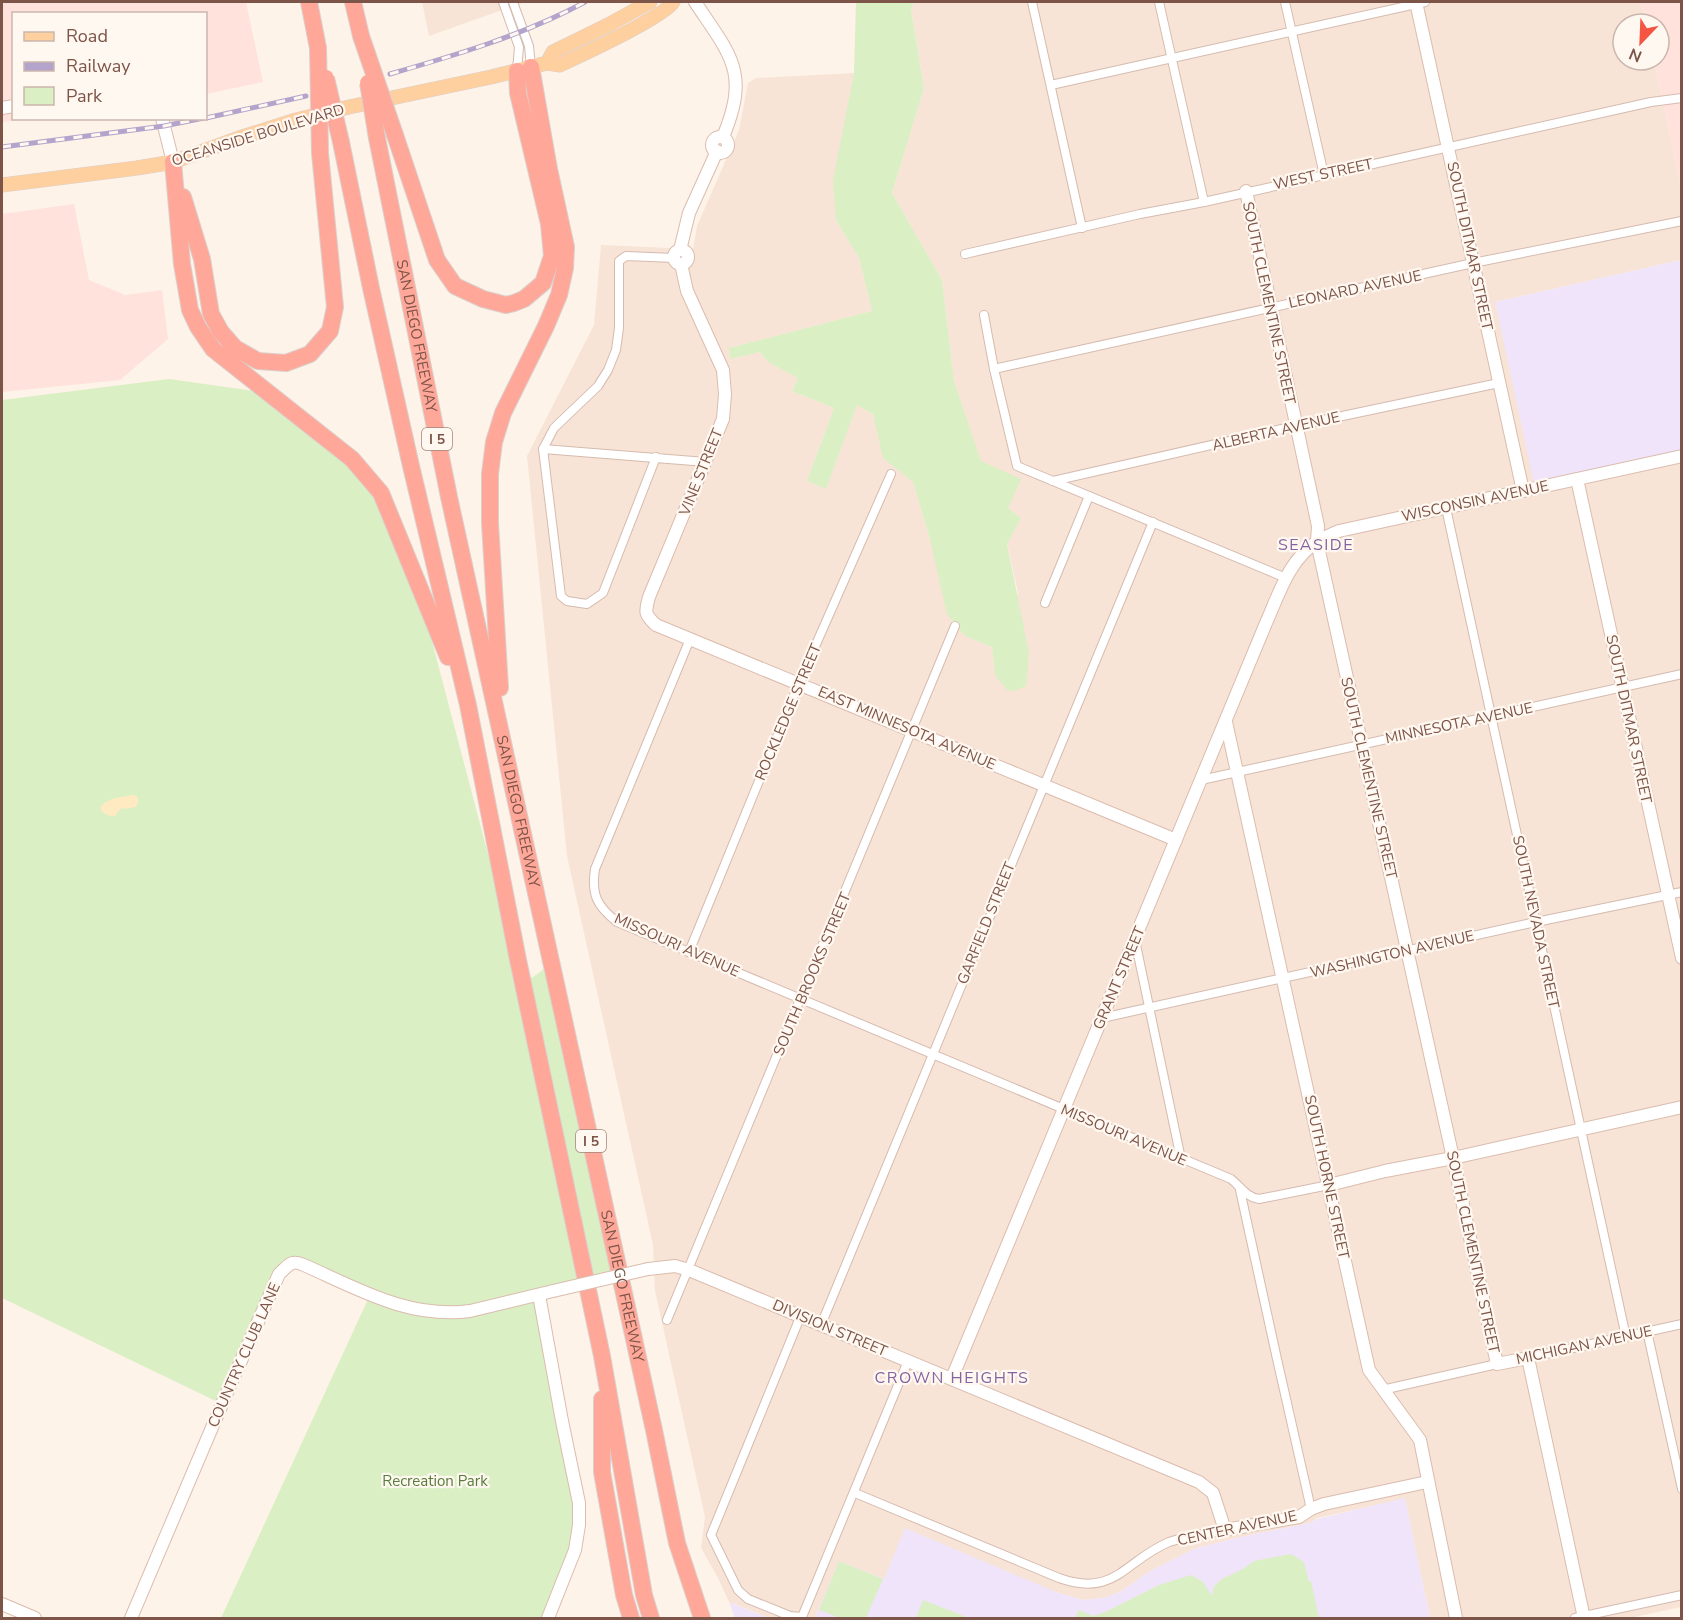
<svg xmlns="http://www.w3.org/2000/svg" width="1683" height="1620" viewBox="0 0 1683 1620" font-family="'Nunito Sans',sans-serif">
<style>
.residential{fill:#f7e4d6}
.commercial{fill:#ffe2dc}
.education{fill:#f0e4fb}
.green{fill:#daefc4}
.sand{fill:#ffeac2}
.lines{fill:none;stroke-linecap:round;stroke-linejoin:round}
.street-casing{stroke:#d5bbaf;stroke-width:10}
.secondary-casing{stroke:#dbbcae;stroke-width:14}
.primary-casing{stroke:#dbcfcc;stroke-width:15}
.highway-casing{stroke:#dbcfcc;stroke-width:18}
.street{stroke:#fff;stroke-width:8}
.secondary{stroke:#fff;stroke-width:12}
.primary{stroke:#ffd09f;stroke-width:14}
.highway{stroke:#ffa799;stroke-width:16}
.rail-casing{stroke:#b4a4cb;stroke-width:5}
.rail{stroke:#fff8f1;stroke-width:3;stroke-dasharray:9;stroke-linecap:butt}
.secondary-bridge-casing{stroke:#dbbcae;stroke-width:14;stroke-linecap:butt}
.highway-bridge-casing{stroke:#dbcfcc;stroke-width:18;stroke-linecap:butt}
.secondary-bridge{stroke:#fff;stroke-width:12}
.highway-bridge{stroke:#ffa799;stroke-width:16}
.labels{text-anchor:middle;dominant-baseline:central;stroke-width:4.5;stroke-linejoin:round;paint-order:stroke}
.shield{fill:#fff8f1;stroke:#a4857b;stroke-width:1.5}
.shield-label{font-size:14px;font-weight:bold;fill:#7d5448}
.street-label{font-size:15px;fill:#7d5448;stroke:#fff8f1}
.park-label{font-size:15px;fill:#577d3c;stroke:#fff8f1}
.neighbourhood-label{font-size:16px;letter-spacing:1.5px;fill:#8464a0;stroke:#fff8f1}
</style>
<rect width="100%" height="100%" fill="#fef3e8"/>
<g class="residential">
<path d="M422 2H525L429 36Z"/>
<path d="M914 2H1641L1646 24H1623V60H1654L1681 189V260L1495 302 1681 451V1607L1630 1618H1430L1405 1499 1317 1518 1310 1523 1236 1538 1194 1549 1150 1571 1120 1592 1103 1598 1083 1600 1056 1592 884 1579 839 1561 815 1618H770L729 1602 718 1578 701 1548 705 1517 655 1291 653 1245 567 856 527 456 594 325 601 245 693 249 697 226 739 130 748 83 756 78 854 73 847 117 836 220 859 258 872 311 729 348 730 359 760 352 768 362 798 378 792 391 834 408 807 481 826 489 857 404 873 414 884 458 913 482 930 539 965 636 992 647 995 675 1018 593 1007 543 1021 518 1008 508 981 462 954 381 942 280 892 193 924 88 911 9Z"/>
</g>
<g class="commercial">
<path d="M2 2H246L263 82 206 94V14H14V118L31 119 2 122Z"/>
<path d="M1641 2H1681V189L1654 60H1659V24H1646Z"/>
<path d="M74 204 89 280 125 295 162 290 168 339 120 380 2 392V214Z"/>
</g>
<g class="education">
<path d="M1681 260V451L1534 483 1495 302Z"/>
<path d="M1405 1498 1430 1618H815L839 1561 884 1579 905 1528 1056 1592 1083 1600 1103 1598 1120 1592 1150 1571 1194 1549 1236 1538 1309 1523 1317 1519Z"/>
<path d="M729 1602 756 1613 770 1618H735Z"/>
</g>
<g class="green">
<path d="M856 2H914L911 9 924 88 892 193 942 280 954 381 981 461 1021 479 1008 508 1021 518 1007 544 1029 653 1026 686 1014 691 1007 690 995 675 992 647 965 636 947 614 930 539 913 482 883 458 873 414 857 405 826 489 807 481 834 408 792 391 798 378 768 362 760 352 730 359 729 348 872 311 859 258 836 220 833 181 854 73Z"/>
<path d="M169 379 262 392 371 480 423 607 521 980 533 977 556 960 621 1273 555 1287 542 1300 573 1476 576 1535 544 1618H221L370 1295 290 1265 222 1404 2 1298V400Z"/>
<path d="M1291 1554 1304 1562 1309 1582 1311 1581 1319 1618H1075L1079 1610 1093 1616 1105 1612 1159 1585 1191 1575 1203 1582 1212 1596 1214 1586 1222 1579 1243 1569 1254 1561Z"/>
<path d="M839 1561 883 1579 866 1618H840L819 1610Z"/>
<path d="M923 1600 969 1618H916Z"/>
</g>
<path class="sand" d="M132 795C139 795 140 801 136 807L123 809 121 808 115 816C104 816 93 808 108 801 115 797 124 797 132 795Z"/>
<g class="lines">
<g class="street-casing">
<g id="street">
<path d="M503 2 519 47 517 71"/>
<path d="M513 2 529 46 531 67"/>
<path d="M1032 2 1082 228"/>
<path d="M1159 2 1204 202"/>
<path d="M1285 2 1324 175"/>
<path d="M1051 85 1425 2"/>
<path d="M965 254 1140 214 1204 202 1651 102 1682 98"/>
<path d="M984 315 994 369 1017 466 1286 578"/>
<path d="M994 369 1473 263 1682 221"/>
<path d="M543 449 554 428 598 386 608 370 616 350 619 328V261L626 256 674 258"/>
<path d="M656 457 603 593 587 604 567 601 561 596 543 449 706 462"/>
<path d="M1053 481 1295 426 1499 383"/>
<path d="M1446 508 1626 1337"/>
<path d="M1045 603 1089 496"/>
<path d="M690 639 595 869C591 895 597 906 617 922L1231 1179C1241 1187 1246 1197 1259 1199L1329 1185"/>
<path d="M1201 780 1682 674"/>
<path d="M1135 940 1181 1159"/>
<path d="M689 952 799 683 891 474"/>
<path d="M1102 1018 1536 922 1682 892"/>
<path d="M1240 1190 1277 1359 1311 1509"/>
<path d="M801 1315 711 1535 738 1590 748 1599 790 1616 802 1617 908 1361"/>
<path d="M667 1320 955 626"/>
<path d="M821 1325 1153 522"/>
<path d="M1647 1331 1682 1489"/>
<path d="M1528 1358 1682 1324"/>
<path d="M1382 1390 1497 1364"/>
<path d="M855 1493 1059 1578C1115 1598 1124 1561 1169 1542 1186 1536 1207 1534 1225 1530"/>
<path d="M1575 1618 1682 1595"/>
</g>
</g>
<g class="secondary-casing">
<g id="secondary">
<path d="M695 2C731 56 750 72 723 137"/>
<path d="M1416 2 1523 491"/>
<path d="M2 108 14 106"/>
<path d="M162 118 173 162"/>
<circle cx="720" cy="145" r="8"/>
<path d="M1246 191 1318 526 1317 542 1453 1158 1497 1364 1528 1358 1584 1618"/>
<circle cx="681" cy="257" r="7"/>
<path d="M680 250 689 213 717 151"/>
<path d="M681 264 687 291 723 370 725 394 723 419 649 597C645 612 644 614 656 625L1176 840"/>
<path d="M1577 479 1682 958"/>
<path d="M1226 722 1369 1370 1420 1440 1456 1618"/>
<path d="M1329 1185 1385 1171 1453 1158 1682 1107"/>
<path d="M648 1269 675 1266 689 1270 1199 1482 1213 1493 1225 1530 1299 1517 1311 1509 1324 1504 1427 1482"/>
<path d="M539 1295 562 1421 579 1503V1525L575 1550 548 1618"/>
<path d="M952 1378 1266 623C1279 594 1289 559 1318 541 1325 537 1332 534 1339 531L1682 456"/>
<path d="M2 1604 35 1618"/>
<path d="M131 1618 222 1404 279 1274C289 1265 291 1259 304 1265 358 1289 409 1319 470 1311L553 1291"/>
</g>
</g>
<g class="primary-casing">
<g id="primary">
<path d="M547 63 553 52 608 25 650 2"/>
<path d="M2 185 137 168 173 162 239 138 296 120 349 107 491 77 547 63 560 65C581 55 664 17 673 2"/>
</g>
</g>
<g class="highway-casing">
<g id="highway">
<path d="M309 2 318 48"/>
<path d="M353 2 361 36"/>
<path d="M395 135 437 260 455 286 483 299 506 305 514 303 524 299 543 283 552 256 549 224 518 93 517 71"/>
<path id="s1" d="M377 138 449 497 654 1430 677 1543 702 1618"/>
<path d="M341 142 371 288 411 466 468 705 518 960 602 1356 644 1595 651 1618"/>
<path d="M173 162 182 264 190 310 198 327 213 349 352 459 381 493 448 657"/>
<path d="M183 197 202 259 211 314 221 332 235 348 258 361 286 363 310 354 330 331 335 307 320 153"/>
<path d="M500 688 490 523V474L494 442 503 413 546 326 559 295 565 268 566 247 549 169 531 67"/>
<path d="M602 1399V1472L624 1595 631 1618"/>
</g>
</g>
<use href="#street" class="street"/>
<use href="#secondary" class="secondary"/>
<use href="#primary" class="primary"/>
<use href="#highway" class="highway"/>
<g class="rail-casing">
<g id="rail">
<path d="M390 74C456 55 524 35 585 2"/>
<path d="M206 118 306 96"/>
<path d="M2 147 164 126 204 118"/>
</g>
</g>
<use href="#rail" class="rail"/>
<g class="secondary-bridge-casing">
<path id="secondary-bridge" d="M553 1291 648 1269"/>
</g>
<g class="highway-bridge-casing">
<g id="highway-bridge">
<path d="M361 36 395 135"/>
<path d="M318 48 320 153"/>
<path d="M326 78 341 142"/>
<path d="M368 83 377 138"/>
</g>
</g>
<use href="#secondary-bridge" class="secondary-bridge"/>
<use href="#highway-bridge" class="highway-bridge"/>
</g>
<g class="labels">
<g class="shield">
<rect x="422" y="428" width="30" height="22" rx="4.5"/>
<rect x="576" y="1130" width="30" height="22" rx="4.5"/>
</g>
<g class="shield-label">
<text x="437" y="439">I 5</text>
<text x="591" y="1141">I 5</text>
</g>
<g class="street-label">
<text transform="translate(258 135) rotate(-17)">OCEANSIDE BOULEVARD</text>
<text transform="translate(1323 174) rotate(-12)">WEST STREET</text>
<text transform="translate(1470 246) rotate(78)">SOUTH DITMAR STREET</text>
<text transform="translate(1355 289) rotate(-12)">LEONARD AVENUE</text>
<text transform="translate(1269 303) rotate(78)">SOUTH CLEMENTINE STREET</text>
<text stroke="none"><textPath href="#s1" startOffset="202">SAN DIEGO FREEWAY</textPath></text>
<text transform="translate(1276 431) rotate(-13)">ALBERTA AVENUE</text>
<text transform="translate(701 472) rotate(-68)">VINE STREET</text>
<text transform="translate(1475 501) rotate(-12)">WISCONSIN AVENUE</text>
<text transform="translate(788 712) rotate(-67)">ROCKLEDGE STREET</text>
<text transform="translate(1629 719) rotate(78)">SOUTH DITMAR STREET</text>
<text transform="translate(1459 723) rotate(-12)">MINNESOTA AVENUE</text>
<text transform="translate(907 728) rotate(23)">EAST MINNESOTA AVENUE</text>
<text transform="translate(1369 778) rotate(77)">SOUTH CLEMENTINE STREET</text>
<text stroke="none"><textPath href="#s1" startOffset="688">SAN DIEGO FREEWAY</textPath></text>
<text transform="translate(1536 922) rotate(78)">SOUTH NEVADA STREET</text>
<text transform="translate(986 923) rotate(-68)">GARFIELD STREET</text>
<text transform="translate(677 945) rotate(24)">MISSOURI AVENUE</text>
<text transform="translate(1392 954) rotate(-13)">WASHINGTON AVENUE</text>
<text transform="translate(812 974) rotate(-67)">SOUTH BROOKS STREET</text>
<text transform="translate(1119 978) rotate(-67)">GRANT STREET</text>
<text transform="translate(1124 1135) rotate(23)">MISSOURI AVENUE</text>
<text transform="translate(1327 1177) rotate(78)">SOUTH HORNE STREET</text>
<text transform="translate(1473 1252) rotate(78)">SOUTH CLEMENTINE STREET</text>
<text stroke="none"><textPath href="#s1" startOffset="1174">SAN DIEGO FREEWAY</textPath></text>
<text transform="translate(830 1328) rotate(23)">DIVISION STREET</text>
<text transform="translate(1584 1345) rotate(-12)">MICHIGAN AVENUE</text>
<text transform="translate(244 1355) rotate(-66)">COUNTRY CLUB LANE</text>
<text transform="translate(1237 1528) rotate(-12)">CENTER AVENUE</text>
</g>
<g class="park-label">
<text x="435" y="1481">Recreation Park</text>
</g>
<g class="neighbourhood-label">
<text x="1316" y="545">SEASIDE</text>
<text x="952" y="1378">CROWN HEIGHTS</text>
</g>
</g>
<rect width="1683" height="1620" fill="none" stroke="#7d5448" stroke-width="6"/>
<rect x="12" y="12" width="195" height="108" fill="#fff8f1" stroke="#cbb6ad" stroke-width="1.5"/>
<rect x="24" y="32" width="30" height="9" fill="#ffd09f" stroke="#cbb6ad" stroke-width="1.5"/>
<text x="66" y="42" font-size="18" fill="#7d5448">Road</text>
<rect x="24" y="62" width="30" height="9" fill="#b4a4cb" stroke="#cbb6ad" stroke-width="1.5"/>
<text x="66" y="72" font-size="18" fill="#7d5448">Railway</text>
<rect x="24" y="87" width="30" height="18" fill="#daefc4" stroke="#cbb6ad" stroke-width="1.5"/>
<text x="66" y="102" font-size="18" fill="#7d5448">Park</text>
<g transform="translate(1641 42) rotate(203)"><circle r="28" fill="#fff8f1" stroke="#cbb6ad" stroke-width="1.5"/>
<path d="M0-4.5L10 22L0 15L-10 22Z" fill="#f45441"/>
<text y="-9" font-size="16" font-weight="bold" text-anchor="middle" fill="#7d5448">N</text>
</g>
</svg>
